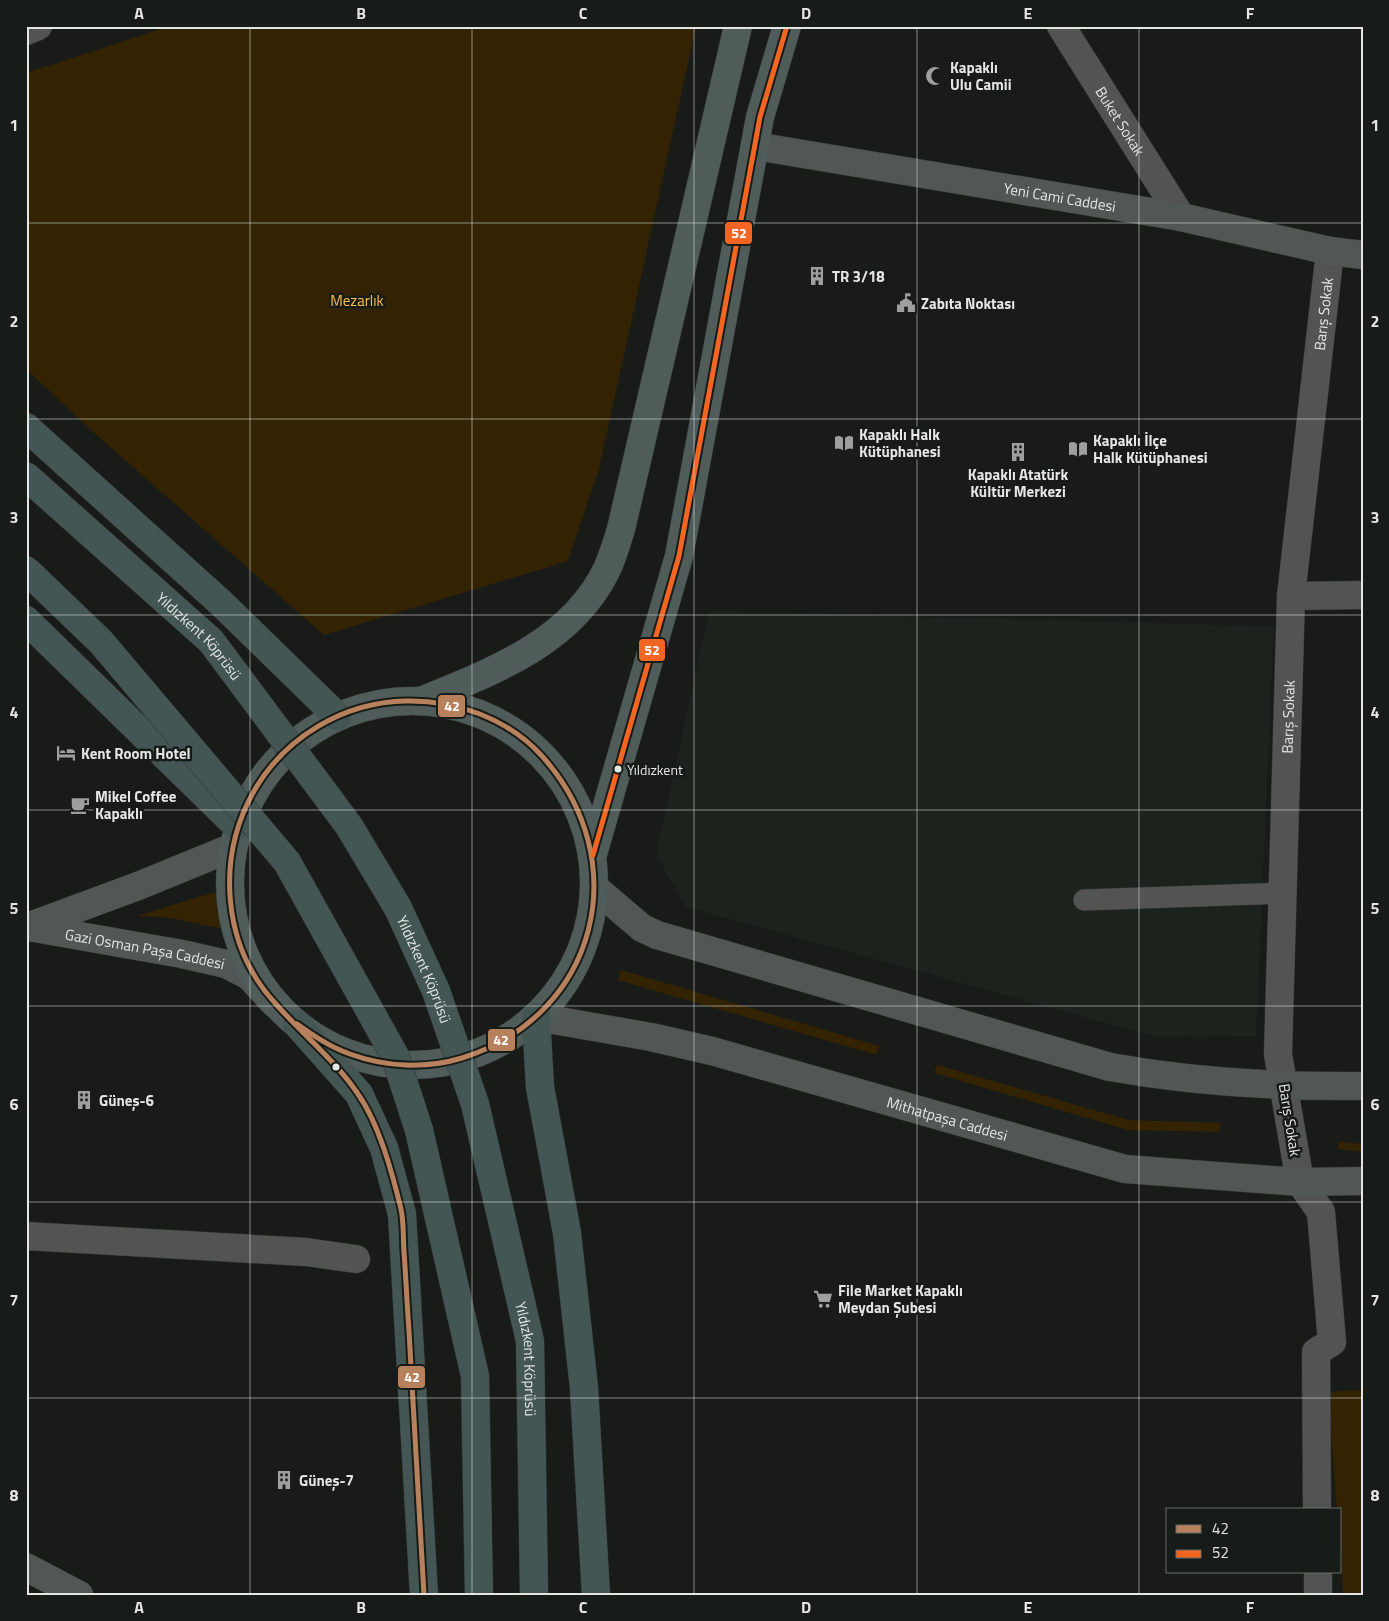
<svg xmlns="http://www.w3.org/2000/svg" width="1389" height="1621" viewBox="0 0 1389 1621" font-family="'Titillium Web',sans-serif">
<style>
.built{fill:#1b231c}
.green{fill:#342303}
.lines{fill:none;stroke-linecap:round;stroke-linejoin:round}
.lane-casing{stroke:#343635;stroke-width:22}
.street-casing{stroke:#343635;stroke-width:29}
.secondary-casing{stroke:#343635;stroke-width:29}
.primary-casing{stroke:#343635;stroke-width:29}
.highway-casing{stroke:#343635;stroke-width:29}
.lane{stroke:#525352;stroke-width:21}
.street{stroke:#525352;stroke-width:28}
.secondary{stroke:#505755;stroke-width:28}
.primary{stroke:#4f5c5a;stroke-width:28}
.highway{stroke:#445654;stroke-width:28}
.highway-bridge-casing{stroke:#343635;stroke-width:29;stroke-linecap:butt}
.highway-bridge{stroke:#445654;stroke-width:28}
.bus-1-casing{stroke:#181c18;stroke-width:9}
.bus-2-casing{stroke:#181c18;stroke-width:9}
.bus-1{stroke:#b6815c;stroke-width:5}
.bus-2{stroke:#f26522;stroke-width:5}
.grid{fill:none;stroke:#e3e6e4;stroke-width:1;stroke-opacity:0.55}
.bus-dot{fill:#e3e6e4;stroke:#181c18;stroke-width:2}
.labels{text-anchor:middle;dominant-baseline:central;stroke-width:5;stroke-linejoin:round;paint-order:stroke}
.bus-label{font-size:14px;fill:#e3e6e4;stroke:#181c18;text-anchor:start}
.poi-label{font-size:15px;font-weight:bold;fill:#e3e6e4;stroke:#181c18;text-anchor:start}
.street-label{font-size:15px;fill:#e3e6e4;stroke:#181c18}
.park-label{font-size:15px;fill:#febf46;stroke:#181c18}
.line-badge{stroke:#181c18;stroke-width:2}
.badge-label{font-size:14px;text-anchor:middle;font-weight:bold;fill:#fff}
.neatline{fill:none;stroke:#e3e6e4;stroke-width:2}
.grid-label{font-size:16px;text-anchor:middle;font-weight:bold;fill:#e3e6e4}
</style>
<rect width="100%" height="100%" fill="#191b19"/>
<path class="built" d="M709 611 1274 626 1256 1036 1156 1037 686 907 656 855Z"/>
<g class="green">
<path d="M170 26H696L599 469 568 561 324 635 91 430 26 369V73Z"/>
<path d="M215 892 225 929 165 917 137 916Z"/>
<path d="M621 970 879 1046 877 1055 618 980Z"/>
<path d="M937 1065 1128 1120 1220 1123 1219 1132 1128 1130 934 1073Z"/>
<path d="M1338 1142 1363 1144V1152L1338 1149Z"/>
<path d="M1363 1390V1595H1343L1340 1510H1337L1328 1392Z"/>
</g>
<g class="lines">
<g class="lane-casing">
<path id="lane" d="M1084 900 1283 893"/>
</g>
<g class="street-casing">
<g id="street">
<path id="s1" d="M1061 26 1181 217"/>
<path d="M26 31 38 26"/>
<path d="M1291 596 1363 595"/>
<path d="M26 1236 306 1252 356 1259"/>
<path id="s2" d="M1317 1510 1316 1352 1332 1342 1321 1212 1300 1182 1278 1054 1291 596 1330 251"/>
<path d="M1318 1572V1595"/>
</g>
</g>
<g class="secondary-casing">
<g id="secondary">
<path id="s3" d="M755 146 1181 217 1330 251 1363 255"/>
<path d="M595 888 642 928 657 935 1110 1067C1194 1082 1278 1087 1363 1086"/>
<path d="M30 926 138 886 231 848"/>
<path id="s4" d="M29 927 182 954 226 964 249 976 275 1004"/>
<path id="s5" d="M536 1017 651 1037 712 1051 1125 1169 1300 1182 1363 1181"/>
<path d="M26 1567 79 1595"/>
</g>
</g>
<g class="primary-casing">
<g id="primary">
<path d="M423 700C494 671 572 642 607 569 613 556 617 542 621 529L738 26"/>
<circle cx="412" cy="883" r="182"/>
<path d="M593 854 679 556 760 117 787 26"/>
</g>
</g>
<g class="highway-casing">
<g id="highway">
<path d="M26 427 221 603 337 716"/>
<path d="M26 620 237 826"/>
<path d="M536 1017 540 1087 567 1233 584 1388 596 1595"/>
<path d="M297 1024 359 1094 384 1148 402 1214 424 1595"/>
</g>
</g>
<use href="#lane" class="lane"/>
<use href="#street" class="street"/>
<use href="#secondary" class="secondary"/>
<use href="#primary" class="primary"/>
<use href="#highway" class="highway"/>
<g class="highway-bridge-casing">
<g id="highway-bridge">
<path id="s6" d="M26 476 211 641 349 826 398 908 436 991 475 1104 530 1341 534 1594"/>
<path d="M26 570 101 642 287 862 395 1056 419 1130 475 1376 479 1595"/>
</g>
</g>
<use href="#highway-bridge" class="highway-bridge"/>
<g class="bus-1-casing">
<path id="bus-1" d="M297 1024C314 1036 330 1047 350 1054 385 1067 426 1069 462 1058 599 1015 636 859 541 755 507 718 455 700 406 701 344 702 285 737 254 791 216 858 222 945 275 1003 301 1033 336 1061 358 1094 379 1124 392 1172 401 1209 404 1223 403 1238 404 1252 406 1279 407 1305 409 1331 414 1419 419 1507 424 1595"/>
</g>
<g class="bus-2-casing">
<path id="bus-2" d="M593 855 679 556 760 117 787 26"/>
</g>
<use href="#bus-1" class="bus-1"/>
<use href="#bus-2" class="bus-2"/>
</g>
<path class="grid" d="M250 26V1595M472 26V1595M694 26V1595M917 26V1595M1139 26V1595M26 223H1363M26 419H1363M26 615H1363M26 810H1363M26 1006H1363M26 1202H1363M26 1398H1363"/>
<defs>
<g id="mosque-bare" transform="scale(1.5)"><path d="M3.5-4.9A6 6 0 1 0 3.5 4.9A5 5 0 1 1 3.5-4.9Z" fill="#9c9f9d" stroke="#181c18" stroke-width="2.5" paint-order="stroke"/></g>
<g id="building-bare" transform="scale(1.5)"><path d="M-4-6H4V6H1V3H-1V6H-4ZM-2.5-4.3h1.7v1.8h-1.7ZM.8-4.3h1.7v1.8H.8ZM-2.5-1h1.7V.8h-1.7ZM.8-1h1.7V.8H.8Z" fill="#9c9f9d" stroke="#181c18" stroke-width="2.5" paint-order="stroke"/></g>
<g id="civic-bare" transform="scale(1.5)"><path d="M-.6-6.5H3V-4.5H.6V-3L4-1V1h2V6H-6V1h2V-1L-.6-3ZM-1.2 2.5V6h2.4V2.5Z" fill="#9c9f9d" stroke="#181c18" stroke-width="2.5" paint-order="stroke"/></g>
<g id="library-bare" transform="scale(1.5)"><path d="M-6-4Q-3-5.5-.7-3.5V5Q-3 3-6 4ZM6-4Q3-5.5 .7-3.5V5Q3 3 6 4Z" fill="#9c9f9d" stroke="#181c18" stroke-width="2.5" paint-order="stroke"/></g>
<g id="hotel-bare" transform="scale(1.5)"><path d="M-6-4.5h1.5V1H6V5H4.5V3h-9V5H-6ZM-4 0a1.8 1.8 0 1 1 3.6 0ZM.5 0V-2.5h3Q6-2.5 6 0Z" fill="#9c9f9d" stroke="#181c18" stroke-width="2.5" paint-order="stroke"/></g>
<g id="cafe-bare" transform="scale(1.5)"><path d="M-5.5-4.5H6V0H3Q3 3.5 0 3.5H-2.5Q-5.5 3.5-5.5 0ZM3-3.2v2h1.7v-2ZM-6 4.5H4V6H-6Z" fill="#9c9f9d" stroke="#181c18" stroke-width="2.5" paint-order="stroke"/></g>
<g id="supermarket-bare" transform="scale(1.5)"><path d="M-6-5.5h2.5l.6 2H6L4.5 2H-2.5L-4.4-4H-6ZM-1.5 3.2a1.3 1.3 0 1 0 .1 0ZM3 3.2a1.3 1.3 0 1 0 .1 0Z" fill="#9c9f9d" stroke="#181c18" stroke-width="2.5" paint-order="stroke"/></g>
</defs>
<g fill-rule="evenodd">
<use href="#mosque-bare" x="935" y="76"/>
<use href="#building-bare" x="817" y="276"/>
<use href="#civic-bare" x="906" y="303"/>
<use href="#library-bare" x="844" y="443"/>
<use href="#library-bare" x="1078" y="449"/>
<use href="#building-bare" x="1018" y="452"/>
<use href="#hotel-bare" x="66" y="753"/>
<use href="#cafe-bare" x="80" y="805"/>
<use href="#building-bare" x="84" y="1100"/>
<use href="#supermarket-bare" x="823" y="1299"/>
<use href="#building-bare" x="284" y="1480"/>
</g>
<g class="bus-dot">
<circle cx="618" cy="769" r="4.5"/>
<circle cx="336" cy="1067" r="4.5"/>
</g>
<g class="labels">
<g class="bus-label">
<text x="627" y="769">Yıldızkent</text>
</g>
<g class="poi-label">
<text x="950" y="67">Kapaklı<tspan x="950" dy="17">Ulu Camii</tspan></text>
<text x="832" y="276">TR 3/18</text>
<text x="921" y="303">Zabıta Noktası</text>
<text x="859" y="434">Kapaklı Halk<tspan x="859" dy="17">Kütüphanesi</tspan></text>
<text x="1093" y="440">Kapaklı İlçe<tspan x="1093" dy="17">Halk Kütüphanesi</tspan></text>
<text x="1018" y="474" text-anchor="middle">Kapaklı Atatürk<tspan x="1018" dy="17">Kültür Merkezi</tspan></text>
<text x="81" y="753">Kent Room Hotel</text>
<text x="95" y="796">Mikel Coffee<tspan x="95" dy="17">Kapaklı</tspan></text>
<text x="99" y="1100">Güneş-6</text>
<text x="838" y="1290">File Market Kapaklı<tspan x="838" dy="17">Meydan Şubesi</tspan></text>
<text x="299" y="1480">Güneş-7</text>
</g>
<g class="street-label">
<text stroke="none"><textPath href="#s1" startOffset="112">Buket Sokak</textPath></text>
<text stroke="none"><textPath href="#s3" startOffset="309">Yeni Cami Caddesi</textPath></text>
<text stroke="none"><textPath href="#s2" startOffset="1216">Barış Sokak</textPath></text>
<text stroke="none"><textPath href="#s6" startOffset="236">Yıldızkent Köprüsü</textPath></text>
<text stroke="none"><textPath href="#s2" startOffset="811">Barış Sokak</textPath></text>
<text stroke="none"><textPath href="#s4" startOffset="118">Gazi Osman Paşa Caddesi</textPath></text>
<text stroke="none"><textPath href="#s6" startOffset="641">Yıldızkent Köprüsü</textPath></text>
<text stroke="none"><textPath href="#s5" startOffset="424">Mithatpaşa Caddesi</textPath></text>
<text transform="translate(1290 1120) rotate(81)">Barış Sokak</text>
<text stroke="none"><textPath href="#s6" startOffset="1046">Yıldızkent Köprüsü</textPath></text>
</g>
<g class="park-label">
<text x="357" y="300">Mezarlık</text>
</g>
</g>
<g class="line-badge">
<rect x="724" y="221" width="29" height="24" rx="5" fill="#f26522"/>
<rect x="638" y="638" width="28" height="24" rx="5" fill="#f26522"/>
<rect x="437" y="694" width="29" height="24" rx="5" fill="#b6815c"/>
<rect x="487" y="1028" width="29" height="24" rx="5" fill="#b6815c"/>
<rect x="397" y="1365" width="29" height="24" rx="5" fill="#b6815c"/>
</g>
<g class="badge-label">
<text x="739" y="238">52</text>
<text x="652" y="655">52</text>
<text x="452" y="711">42</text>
<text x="501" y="1045">42</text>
<text x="412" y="1382">42</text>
</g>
<rect width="1389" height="1621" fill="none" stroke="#181c18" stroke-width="55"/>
<rect x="1166" y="1508" width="175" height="65" fill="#181c18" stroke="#696d6a"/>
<rect x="1176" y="1525" width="25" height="8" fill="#b6815c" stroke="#696d6a"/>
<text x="1212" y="1534" font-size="15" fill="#e3e6e4">42</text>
<rect x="1176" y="1550" width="25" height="8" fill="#f26522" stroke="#696d6a"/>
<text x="1212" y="1558" font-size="15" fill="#e3e6e4">52</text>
<rect x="28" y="28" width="1334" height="1566" class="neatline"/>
<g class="grid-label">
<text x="139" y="19">A</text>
<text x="361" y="19">B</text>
<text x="583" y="19">C</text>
<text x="806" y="19">D</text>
<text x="1028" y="19">E</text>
<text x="1250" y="19">F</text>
<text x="14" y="131">1</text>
<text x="1375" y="131">1</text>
<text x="14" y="327">2</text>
<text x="1375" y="327">2</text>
<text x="14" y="523">3</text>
<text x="1375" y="523">3</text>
<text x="14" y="718">4</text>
<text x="1375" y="718">4</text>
<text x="14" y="914">5</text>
<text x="1375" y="914">5</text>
<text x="14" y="1110">6</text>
<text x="1375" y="1110">6</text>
<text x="14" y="1306">7</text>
<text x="1375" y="1306">7</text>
<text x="14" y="1501">8</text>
<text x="1375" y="1501">8</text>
<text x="139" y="1613">A</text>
<text x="361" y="1613">B</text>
<text x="583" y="1613">C</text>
<text x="806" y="1613">D</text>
<text x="1028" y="1613">E</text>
<text x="1250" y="1613">F</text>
</g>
</svg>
